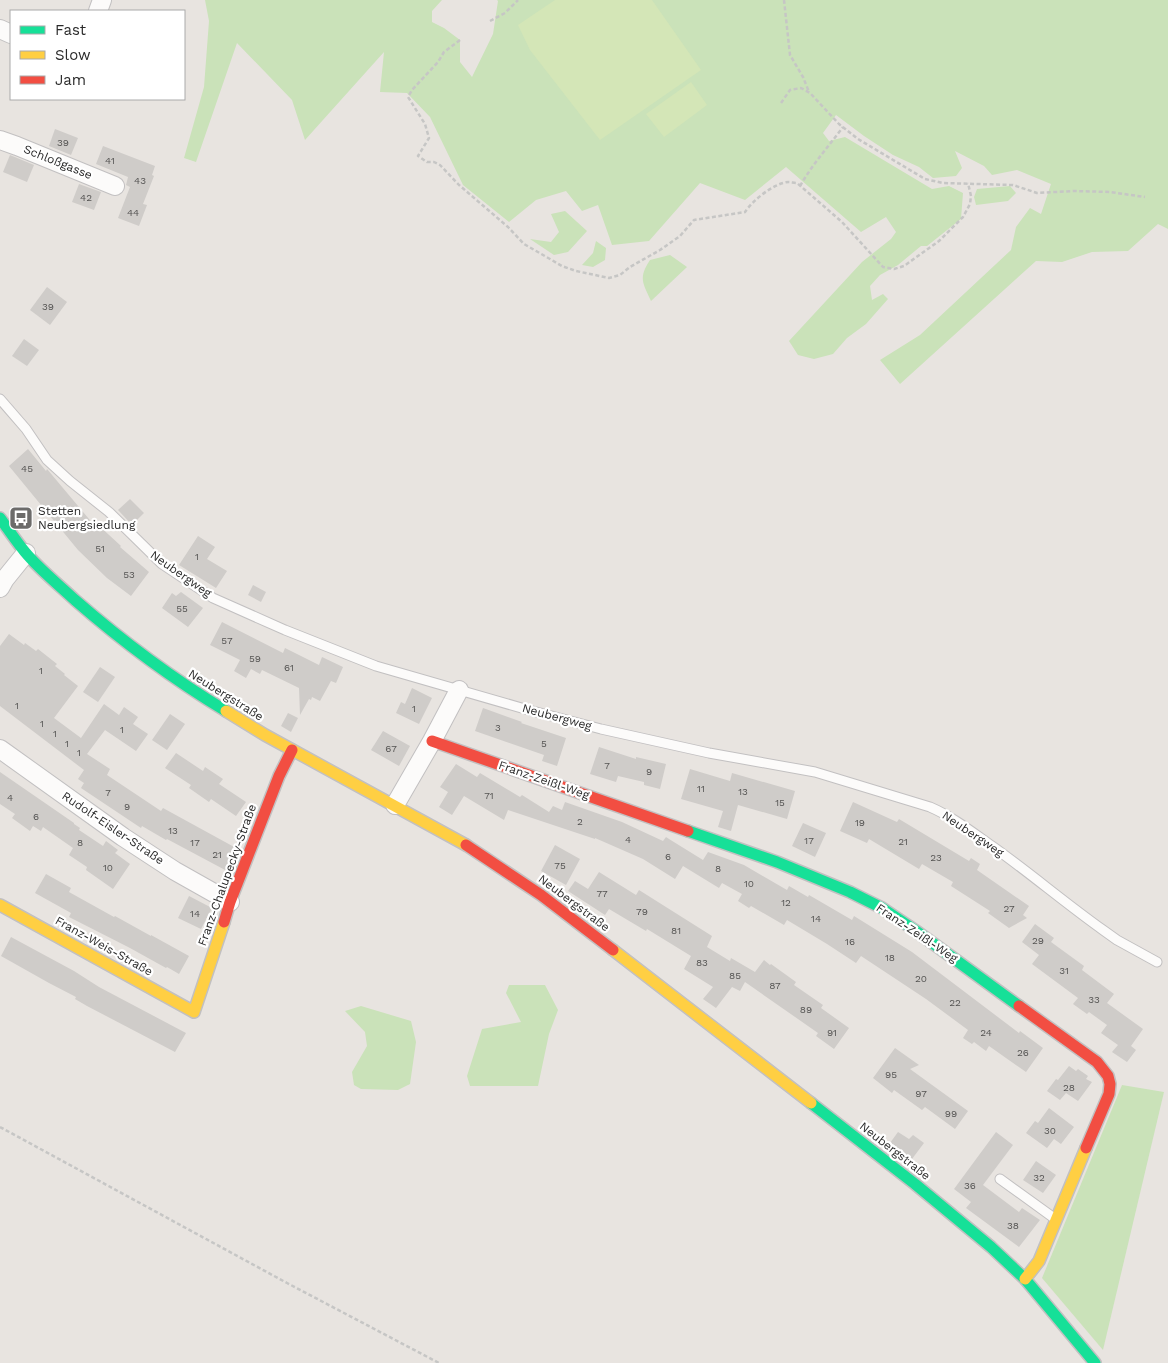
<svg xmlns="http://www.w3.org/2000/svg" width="1168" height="1363" viewBox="0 0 1168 1363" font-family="'Work Sans',sans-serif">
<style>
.green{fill:#cae2b9}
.pitch{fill:#d4e6b7}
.building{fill:#cfccc9}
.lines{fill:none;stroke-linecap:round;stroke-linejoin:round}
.lane-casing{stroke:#c2c0c1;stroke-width:11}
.street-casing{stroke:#c2c0c1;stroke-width:20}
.fast-casing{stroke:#c2c0c1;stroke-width:14}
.slow-casing{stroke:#c2c0c1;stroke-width:14}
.jam-casing{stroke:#c2c0c1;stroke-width:14}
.path{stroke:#c6c6c5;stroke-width:2.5;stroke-dasharray:4 2.5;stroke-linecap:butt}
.lane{stroke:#fcfbfa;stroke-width:9}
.street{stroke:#fcfbfa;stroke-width:18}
.fast{stroke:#16e098;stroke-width:11}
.slow{stroke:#ffcf43;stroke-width:11}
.jam{stroke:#f24e42;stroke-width:11}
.labels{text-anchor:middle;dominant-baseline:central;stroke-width:4.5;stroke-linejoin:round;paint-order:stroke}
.number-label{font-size:10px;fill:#545352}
.street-label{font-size:12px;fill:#2a2a2a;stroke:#fff}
.poi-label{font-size:12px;fill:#2a2a2a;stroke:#fff;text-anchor:start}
</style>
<rect width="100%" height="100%" fill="#e8e4e0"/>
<g class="green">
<path d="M205 0H442L432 11V22L444 28 460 40V62L472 77 493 34 498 1 497 0H1168V229L1158 224 1128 251 1092 252 1062 262 1036 261 900 384 880 360 920 335 1011 250 1016 227 1030 208 1041 214 1051 184 1017 170 992 175 984 166 955 151 962 168 956 176 933 178 919 167 893 155 864 136 836 115 823 133 829 141 845 137 932 189 949 186 963 193 961 219 927 246H921L898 265 880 275 870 286 872 300 883 294 888 299 866 324 847 338 833 354 814 359 798 355 789 341 862 262 891 239 896 232 886 217 861 232 786 167 745 200 700 183 649 241 612 245 598 205 582 211 566 191 536 200 509 222 463 185 430 117 407 93 380 92 384 52 305 140 292 100 237 43 196 162 184 158 204 87 209 21Z"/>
<path d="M1010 186 1016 193 1008 201 976 205 974 197 977 189Z"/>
<path d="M565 211 587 231 568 252 554 255 530 239 551 242 559 232 551 214Z"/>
<path d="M596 241 606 248 605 260 593 267 582 265 593 253Z"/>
<path d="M670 255 687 267 651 301C643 283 638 278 650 260Z"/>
<path d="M509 985H545L558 1010 549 1034 538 1086H470L467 1076 482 1029 521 1022 506 993Z"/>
<path d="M361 1006 411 1021 416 1042 410 1084 398 1090 361 1089 354 1085 352 1072 367 1046 365 1032 345 1011Z"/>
<path d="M1122 1085 1164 1092 1103 1350 1042 1278Z"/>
</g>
<g class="pitch">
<path d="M555 0H652L701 70 600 140 530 50 518 25Z"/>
<path d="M691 82 707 105 664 137 646 114Z"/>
</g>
<g class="building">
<path d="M55 129 78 138 71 155 49 146Z"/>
<path d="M103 146 155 166 152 175 154 176 143 204 147 205 139 226 118 218 130 187 126 185 128 177 96 164Z"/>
<path d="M10 155 34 165 27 182 3 172Z"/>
<path d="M79 184 101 192 94 210 72 202Z"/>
<path d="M47 287 67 302 50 325 30 310Z"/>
<path d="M24 339 39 350 27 366 12 356Z"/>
<path d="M28 449 46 471 47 469 94 525 96 523 121 546 120 547 149 572 131 596 107 578 78 550 9 466Z"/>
<path d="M130 499 144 513 132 525 118 510Z"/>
<path d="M198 536 215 547 207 559 227 571 216 588 179 565Z"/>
<path d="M253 585 266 592 261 602 248 595Z"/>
<path d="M181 592 203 608 188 627 162 608 172 593 176 596Z"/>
<path d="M222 622 283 653 285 648 319 665 322 657 343 667 336 683 331 681 320 701 312 697 311 700 309 699 300 715 299 688 262 670 260 674 251 669 246 678 234 671 240 660 210 645Z"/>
<path d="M9 634 24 645 25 643 36 651 38 649 57 664 55 666 65 674 64 675 78 686 54 718 81 738 104 704 119 715 124 707 138 717 133 724 148 734 136 751 105 730 87 754 110 769 107 775 161 811 163 808 236 848 227 871 167 839 166 840 142 826 141 828 81 788 84 783 78 779 84 770 0 706V646Z"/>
<path d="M100 667 115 677 98 702 83 692Z"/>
<path d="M412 688 432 698 419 724 396 713 401 702 405 704Z"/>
<path d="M483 708 522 722 521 723 566 738 557 766 542 761 544 755 475 731Z"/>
<path d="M288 713 298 718 291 732 281 726Z"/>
<path d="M170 714 185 724 167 750 152 740Z"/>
<path d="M383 731 410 746 399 766 371 750Z"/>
<path d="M599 747 636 759V757L666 764 660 789 644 785V782L618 776 616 782 590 774Z"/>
<path d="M176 753 203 771 205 767 223 779 219 784 246 802 236 816 211 799 209 802 189 788 191 785 165 768Z"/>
<path d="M456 764 477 777 480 773 520 797 522 795 549 812 553 806 562 810 565 802 622 822 663 841 666 837 669 839 703 860 708 852 744 865 787 890 789 886 808 897 809 895 852 920 854 916 912 952 1019 1033 1020 1031 1043 1048 1026 1072 989 1046 986 1051 974 1042 972 1044 963 1038 968 1030 926 999 861 956 856 963 827 944 787 920 784 925 751 906 749 908 738 901 742 894 722 883 719 888 683 866 675 879 643 859 595 838V839L508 810 504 820 464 796 452 815 439 807 448 792 440 787Z"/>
<path d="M690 769 730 781 732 773 795 791 787 819 738 805 731 831 718 827 723 811 681 799Z"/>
<path d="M0 772 74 823V824L80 828 79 830 103 846 106 841 118 850 115 853 130 864 113 889 86 870 87 867 69 855 73 848 43 827 41 831 33 826 30 831 12 818 15 814 0 804Z"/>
<path d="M853 802 897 822 899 819 969 861 971 858 980 864 977 870 1029 906 1023 915 1027 918 1009 928 988 913 990 911 951 886 953 882 922 864 919 869 869 839 867 843 840 831Z"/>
<path d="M803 823 826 833 815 857 792 846Z"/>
<path d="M555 845 580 859 566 885 541 871Z"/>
<path d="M599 872 636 895 639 890 712 936 707 947 730 961 731 958 755 972 764 960 770 965 771 964 796 982 794 985 823 1005 821 1008 849 1028 834 1049 816 1036 818 1033 745 982 740 991 732 987 716 1008 703 999 713 987 684 969 691 956 647 929 646 931 609 909 605 915 568 891 575 881 588 889Z"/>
<path d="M46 874 71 888 69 892 114 917 115 916 151 936V935L189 956 179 974 167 967 166 968 130 948 69 917 71 913 35 893Z"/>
<path d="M189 896 212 908 201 929 178 918Z"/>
<path d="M1035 924 1054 938 1051 942 1084 966 1082 970 1114 994 1107 1003 1143 1029 1131 1046 1136 1050 1127 1062 1112 1052 1118 1045 1101 1033 1107 1025 1089 1012 1087 1014 1073 1004 1078 998 1032 964 1039 955 1022 942Z"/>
<path d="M11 937 74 971 99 987 186 1033 175 1052 87 1006 75 999 76 997 49 983 1 956Z"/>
<path d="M895 1048 919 1065 910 1069 968 1111 955 1129 925 1107 922 1110 894 1090 892 1093 873 1078Z"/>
<path d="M1069 1066 1076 1071 1078 1069 1088 1076 1086 1079 1092 1082 1078 1101 1066 1093 1060 1100 1047 1091 1056 1079 1058 1080Z"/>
<path d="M1049 1108 1074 1127 1061 1144 1054 1139 1047 1148 1026 1133 1035 1121 1038 1123Z"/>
<path d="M898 1132 909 1139 913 1135 924 1143 912 1159 890 1143Z"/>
<path d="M996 1132 1013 1145 983 1185 1019 1212 1022 1208 1040 1220 1019 1247 966 1208 971 1202 954 1189Z"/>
<path d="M1036 1161 1056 1175 1043 1193 1023 1180Z"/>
</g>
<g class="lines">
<g class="lane-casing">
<g id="lane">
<path d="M0 399 26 429 47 460 70 481 109 512 162 564 213 598 285 630 376 666 525 709 601 729 709 753 815 772 930 807C953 817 972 832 992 846 1030 873 1065 903 1103 930L1117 940 1157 962"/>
<path d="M1000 1179 1054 1218"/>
</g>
</g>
<g class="street-casing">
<g id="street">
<path d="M98 11 102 0"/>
<path d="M0 29 11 34"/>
<path d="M0 140 17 146 115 186"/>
<path d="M0 588 5 579 26 553"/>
<path d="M0 749 123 837 175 871 230 902"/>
<path d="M395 805 432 741 459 690"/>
</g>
</g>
<g class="fast-casing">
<g id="fast">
<path d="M0 518C8 529 16 541 25 552 39 569 59 585 75 600 122 641 173 679 226 711"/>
<path d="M688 831 777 862 850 892 882 908 916 931 1019 1006"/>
<path d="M811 1103 915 1184 991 1247 1025 1279 1095 1363"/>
</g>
</g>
<g class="slow-casing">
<g id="slow">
<path d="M226 711 265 735 466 845"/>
<path d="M0 905 194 1012 224 922"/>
<path d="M613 950 811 1103"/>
<path d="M1025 1279 1039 1261 1086 1148"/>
</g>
</g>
<g class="jam-casing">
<g id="jam">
<path d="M432 741 688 831"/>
<path d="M466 845 541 895 613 950"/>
<path d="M224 922 230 902 279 776 292 750"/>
<path d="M1019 1006 1097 1062 1108 1076 1110 1084 1109 1094 1086 1148"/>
</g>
</g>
<g class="path">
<path d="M784 0 790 55 803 77 809 92"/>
<path d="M490 21 505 13 518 0"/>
<path d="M460 40 444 52 438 62 412 90 408 97 425 124 429 138 418 156 427 162H434L440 165 459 185 508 227 524 244 562 266 576 271 609 278 620 275 630 267 660 250 680 236 694 220 745 212C752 201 775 182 789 182 791 182 794 183 797 183L842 222 883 267 894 269 904 266 939 241 963 217 970 204 971 196 968 183"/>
<path d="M781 103 790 90 801 88 810 93 839 124 858 139 925 179 943 183 1013 185 1037 193 1074 191 1110 192 1145 197"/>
<path d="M800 186C812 165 828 147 843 127"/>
<path d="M0 1127 287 1283 439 1363"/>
</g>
<use href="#lane" class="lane"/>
<use href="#street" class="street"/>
<use href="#fast" class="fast"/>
<use href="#slow" class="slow"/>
<use href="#jam" class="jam"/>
</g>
<defs>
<g id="bus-square" transform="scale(1.25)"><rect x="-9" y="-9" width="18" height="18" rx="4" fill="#6c6b6a" stroke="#fff"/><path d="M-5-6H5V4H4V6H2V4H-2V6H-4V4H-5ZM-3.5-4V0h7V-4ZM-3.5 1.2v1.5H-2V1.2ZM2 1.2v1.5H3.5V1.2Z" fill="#fff"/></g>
</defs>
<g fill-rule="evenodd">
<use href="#bus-square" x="21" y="518"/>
</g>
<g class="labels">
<g class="number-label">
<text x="63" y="142">39</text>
<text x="110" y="160">41</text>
<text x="140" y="180">43</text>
<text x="86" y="197">42</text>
<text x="133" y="212">44</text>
<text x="48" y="306">39</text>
<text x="27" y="468">45</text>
<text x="100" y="548">51</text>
<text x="197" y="556">1</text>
<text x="129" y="574">53</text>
<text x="182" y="608">55</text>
<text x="227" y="640">57</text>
<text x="255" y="658">59</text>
<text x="289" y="667">61</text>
<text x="41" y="670">1</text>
<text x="17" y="705">1</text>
<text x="414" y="708">1</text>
<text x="42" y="723">1</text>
<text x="498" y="727">3</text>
<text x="122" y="729">1</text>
<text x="55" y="733">1</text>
<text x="67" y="743">1</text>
<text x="544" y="743">5</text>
<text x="391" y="748">67</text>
<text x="79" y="752">1</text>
<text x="607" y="765">7</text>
<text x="649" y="771">9</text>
<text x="701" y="788">11</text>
<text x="743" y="791">13</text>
<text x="108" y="792">7</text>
<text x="489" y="795">71</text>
<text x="10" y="797">4</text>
<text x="780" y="802">15</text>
<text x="127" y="806">9</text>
<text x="36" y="816">6</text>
<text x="580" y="821">2</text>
<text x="860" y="822">19</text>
<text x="173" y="830">13</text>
<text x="628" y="839">4</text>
<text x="809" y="840">17</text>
<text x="903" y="841">21</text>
<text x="80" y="842">8</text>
<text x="195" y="842">17</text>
<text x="217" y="854">21</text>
<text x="668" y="856">6</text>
<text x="936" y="857">23</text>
<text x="560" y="865">75</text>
<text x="108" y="867">10</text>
<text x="718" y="868">8</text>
<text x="749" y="883">10</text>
<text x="602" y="893">77</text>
<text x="786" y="902">12</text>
<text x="1009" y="908">27</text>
<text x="642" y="911">79</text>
<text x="195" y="913">14</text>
<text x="816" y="918">14</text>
<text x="676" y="930">81</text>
<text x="1038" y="940">29</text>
<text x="850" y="941">16</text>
<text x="890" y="957">18</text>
<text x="702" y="962">83</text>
<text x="1064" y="970">31</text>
<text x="735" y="975">85</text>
<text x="921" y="978">20</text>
<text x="775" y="985">87</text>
<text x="1094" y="999">33</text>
<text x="955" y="1002">22</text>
<text x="806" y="1009">89</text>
<text x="832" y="1032">91</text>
<text x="986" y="1032">24</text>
<text x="1023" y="1052">26</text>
<text x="891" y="1074">95</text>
<text x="1069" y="1087">28</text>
<text x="921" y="1093">97</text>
<text x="951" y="1113">99</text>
<text x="1050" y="1130">30</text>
<text x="1039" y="1177">32</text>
<text x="970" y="1185">36</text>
<text x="1013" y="1225">38</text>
</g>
<g class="street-label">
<text transform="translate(58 162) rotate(22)">Schloßgasse</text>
<text transform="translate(181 574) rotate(35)">Neubergweg</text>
<text transform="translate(226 695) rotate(32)">Neubergstraße</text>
<text transform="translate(557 717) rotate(15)">Neubergweg</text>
<text transform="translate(544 780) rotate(19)">Franz-Zeißl-Weg</text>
<text transform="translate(113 828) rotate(34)">Rudolf-Eisler-Straße</text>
<text transform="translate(973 834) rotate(34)">Neubergweg</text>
<text transform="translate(227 875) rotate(-70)">Franz-Chalupecky-Straße</text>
<text transform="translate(574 903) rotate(37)">Neubergstraße</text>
<text transform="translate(917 933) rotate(34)">Franz-Zeißl-Weg</text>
<text transform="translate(104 946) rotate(29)">Franz-Weis-Straße</text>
<text transform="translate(895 1151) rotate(38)">Neubergstraße</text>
</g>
<g class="poi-label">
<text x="38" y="511">Stetten<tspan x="38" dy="14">Neubergsiedlung</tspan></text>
</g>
</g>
<rect x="10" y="10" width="175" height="90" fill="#ffffff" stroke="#aaaaaa"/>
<rect x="20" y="26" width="25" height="8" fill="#16e098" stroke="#aaaaaa"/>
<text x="55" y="35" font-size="15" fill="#2a2a2a">Fast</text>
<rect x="20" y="51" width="25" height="8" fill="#ffcf43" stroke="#aaaaaa"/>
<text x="55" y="60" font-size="15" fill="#2a2a2a">Slow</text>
<rect x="20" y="76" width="25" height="8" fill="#f24e42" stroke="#aaaaaa"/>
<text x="55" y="85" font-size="15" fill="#2a2a2a">Jam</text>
</svg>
